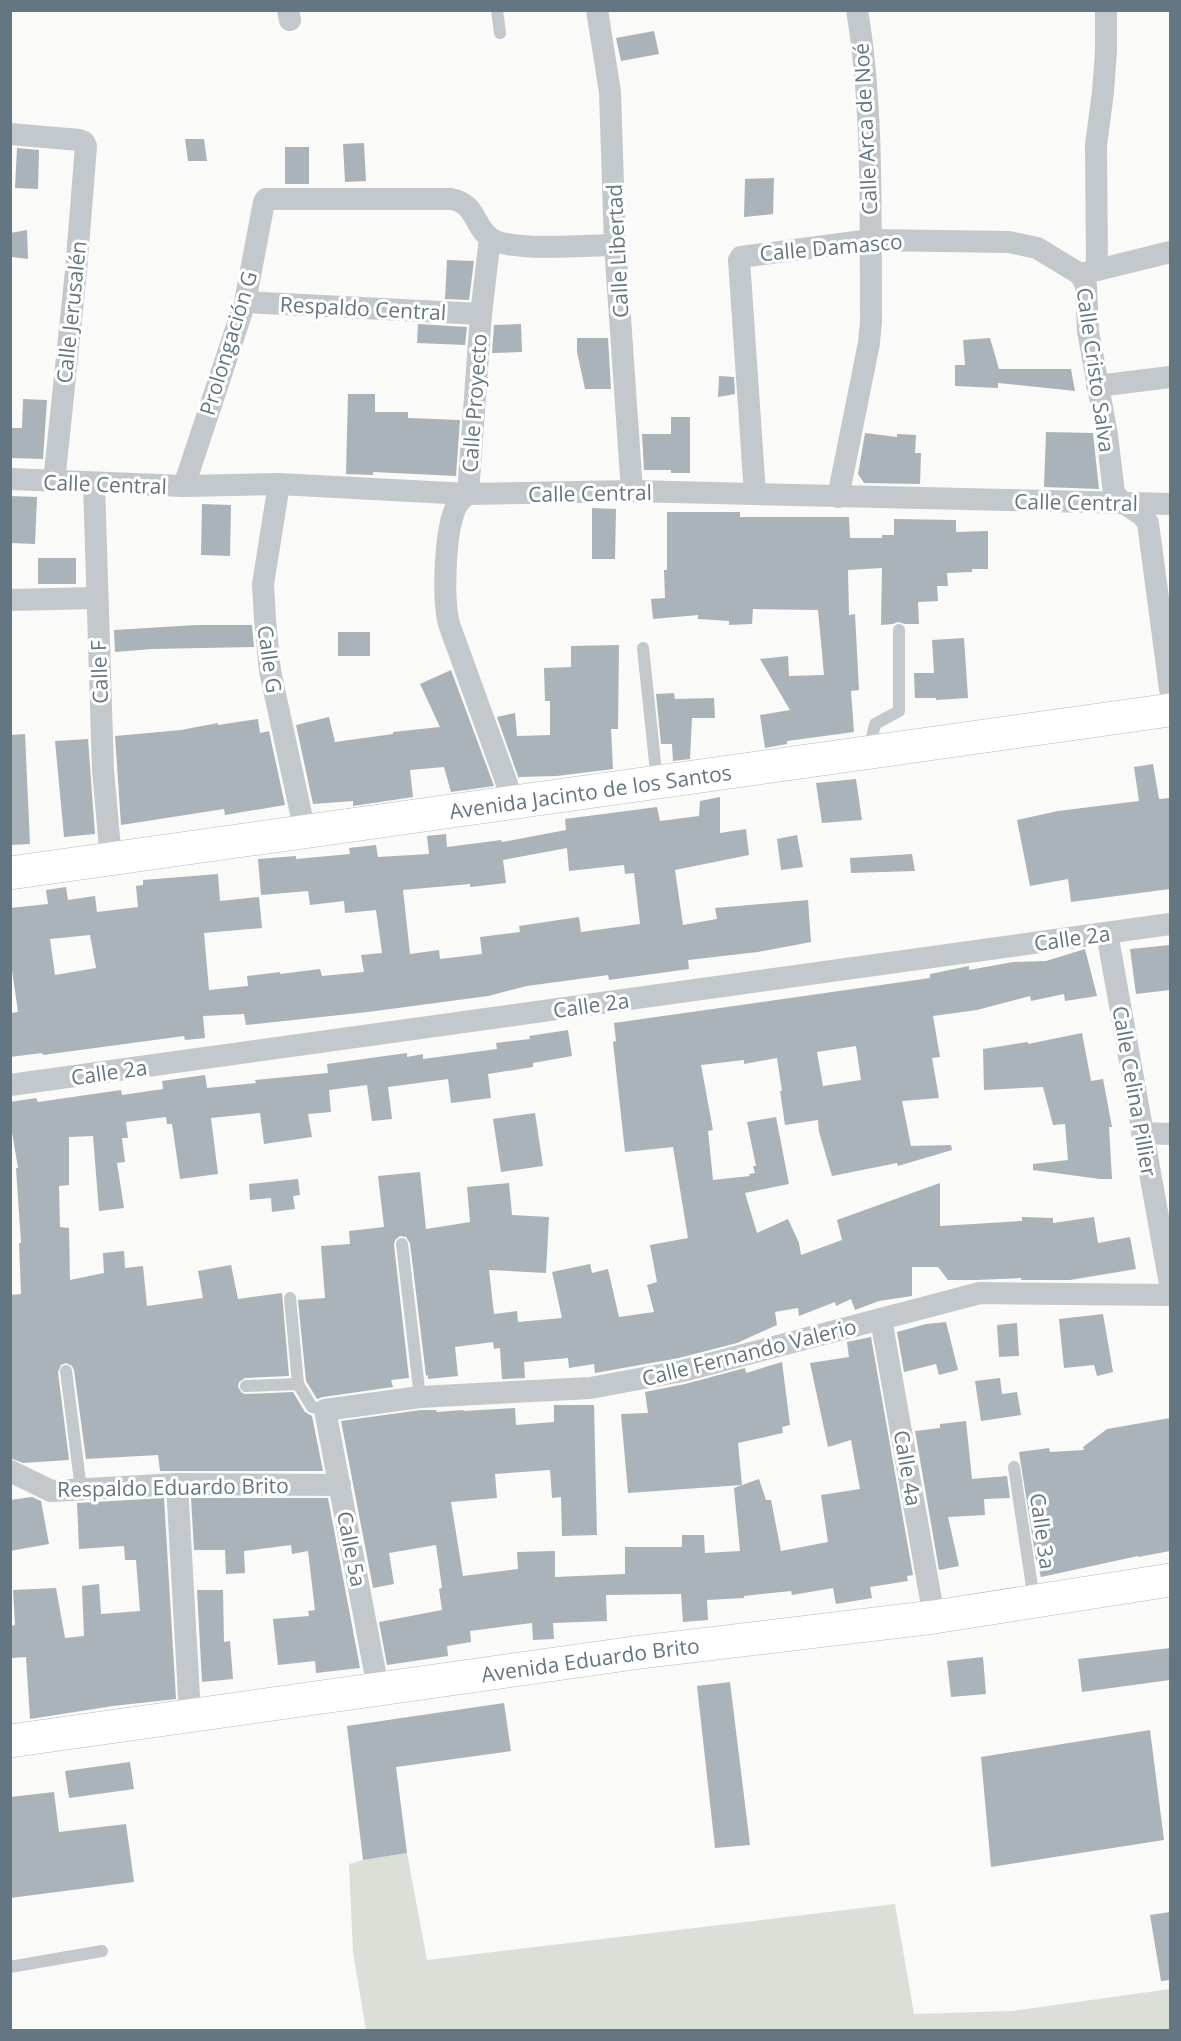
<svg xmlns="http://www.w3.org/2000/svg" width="1181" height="2041" viewBox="0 0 1181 2041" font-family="'Open Sans',sans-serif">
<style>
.green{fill:#dadfd7}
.building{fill:#aab3b9;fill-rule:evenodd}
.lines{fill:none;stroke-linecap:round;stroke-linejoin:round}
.secondary-casing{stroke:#b3babf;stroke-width:34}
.lane{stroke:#c3c8cc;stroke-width:12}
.street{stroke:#c3c8cc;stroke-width:22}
.secondary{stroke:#fff;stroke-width:33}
.labels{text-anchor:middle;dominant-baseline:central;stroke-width:6;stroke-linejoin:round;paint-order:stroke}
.street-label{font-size:21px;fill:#657683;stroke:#fff}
</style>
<rect width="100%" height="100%" fill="#fafaf8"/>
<path class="green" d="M407 1853 427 1960 895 1904 914 2014 1012 2011 1170 1989V2030H366L353 1952 349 1864 363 1860Z"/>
<g class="building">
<path d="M654 31 659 54 621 61 616 38Z"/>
<path d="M185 139H204L207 161H188Z"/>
<path d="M364 143 366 181 345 182 343 144Z"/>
<rect x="285" y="147" width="24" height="37"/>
<path d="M17 148 39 150 38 189 15 188Z"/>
<path d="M774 178 773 214 744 217 745 179Z"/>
<path d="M27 230 28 259 12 257 10 233Z"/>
<path d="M447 260 474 261 469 300 445 299Z"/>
<path d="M418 324 467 327 465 345 417 343Z"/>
<path d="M521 324 522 352 492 353 494 325Z"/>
<path d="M577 338H608L611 389H585L577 352Z"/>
<path d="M990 338 999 369H1071L1075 391 998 383V388L955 386V365H965L963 340Z"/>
<path d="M719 376 734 377 735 394 718 397Z"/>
<path d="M348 394H375V412H408V418L460 420 456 476 373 472V475L346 474Z"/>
<path d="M23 399 47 400 43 459 10 458V428H22Z"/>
<path d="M671 417H690V473H671V470H644L642 434H671Z"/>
<path d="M1046 432 1093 433 1099 489 1044 487Z"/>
<path d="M865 433 897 437V434L916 435 915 453H921L920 484 864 483 858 474Z"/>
<path d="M10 496 37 497 35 544 10 543Z"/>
<path d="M202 504 231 505 230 556 201 555Z"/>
<path d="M592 508 616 509 615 559H592Z"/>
<path d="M667 512H740V517H849L850 538H882V535H894V519L956 520V532L988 531V569H972V572L947 573 948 586H937L938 601 918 602 919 624H905L898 622 893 624 881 625 882 568 848 570 849 615 855 614 859 690 851 691 854 732 787 741V744L765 748 760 715 790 710 760 659 788 656 789 676 824 675 818 610 753 609 752 624 729 625V621L698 619V615L653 619 651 599 665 598 664 570H667Z"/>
<rect x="38" y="558" width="38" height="26"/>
<path d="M196 625H252L254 647 152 649 115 652 114 630Z"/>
<rect x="338" y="632" width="32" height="24"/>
<path d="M964 638 968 698 936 700V698H915L914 673H934L932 640Z"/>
<path d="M619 645 618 729H611L613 769 557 776 519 777V779L497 717 515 713 517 736 550 735V701H545L544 668 571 667V646Z"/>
<path d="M451 670 494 786 451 792 444 767 410 770 413 797 353 806V801L313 804 296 725 329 717 335 742 393 734V732L440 727 420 684Z"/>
<path d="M674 693 675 699 714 698 715 718H692L690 759 673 761 672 744H661L656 694Z"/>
<path d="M258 719 260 733 269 731 285 805 225 815 224 809 121 825 115 736 181 730 218 723V725Z"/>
<path d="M25 734 30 844 10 845V735Z"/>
<path d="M88 739 95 834 64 837 55 741Z"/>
<path d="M1153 764 1159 799 1170 798V889L1071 902 1068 879 1030 886 1017 820 1058 811 1139 801 1134 767Z"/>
<path d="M856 779 862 820 822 823 816 783Z"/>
<path d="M720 797V833L746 829 749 855 675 870 683 925 717 919 715 908 808 900 811 942 758 952 688 960 689 969 609 980 608 975 527 986 488 996 368 1012 246 1025 244 1014 203 1016 205 1038 185 1040 184 1036 43 1055 42 1053 10 1057V1013L18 1012 10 956V908L48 904 46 890 66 887 68 900 95 896 97 912 138 907 136 886 143 885V880L218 874 220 901 259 897 262 928 204 933 209 990 248 986 247 976 280 972V974L320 969 322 976 364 972 361 955 382 953 376 910 345 913 344 901 310 905 308 891 261 895 258 859 296 856V859L350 854 349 848 376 845 378 857 429 854 427 836 446 834 447 847 501 840 502 842 566 830 565 819 657 807 660 821 699 816 700 801ZM567 848 569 871 624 865 625 874 634 873 640 924 581 932 579 917 519 926 520 932 480 937 482 954 440 959 439 950 410 954 403 890 470 884V887L506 883 503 860ZM90 935 96 968 55 975 50 939Z"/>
<path d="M797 835 803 867 781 870 777 839Z"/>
<path d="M912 854 915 871 851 873 850 858Z"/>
<path d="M1170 945V990L1136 994 1130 949Z"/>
<path d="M1085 949 1097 996 1065 1001 1064 994 1031 1001 1030 996 977 1010 933 1016 940 1057 932 1058 939 1098 902 1101 911 1146 951 1145 952 1150 898 1166 897 1163 832 1176 819 1132 818 1120 785 1125 780 1091H782L777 1058 744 1064V1060L701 1065 713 1130 708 1131 713 1180 750 1176 749 1174 755 1173 753 1166H756L747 1122 776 1117 789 1184 745 1193 757 1233 788 1219 799 1243 801 1255 842 1240 837 1220 940 1183V1226L1022 1221V1217L1053 1218V1223L1094 1217 1098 1243 1130 1237 1136 1269 1070 1280H1021V1278L976 1280H948L938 1267H912V1296L879 1301 855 1310 851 1299 836 1306 835 1302 799 1316 798 1308 775 1312 777 1325 737 1343 679 1358 595 1373 594 1364 569 1368 568 1358 524 1362 525 1378 502 1379 500 1348 494 1349 493 1342 455 1347 458 1376 428 1379V1375L426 1376 410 1243 406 1237 400 1236 395 1240 394 1245 409 1378 391 1380 393 1387 323 1397 317 1399 306 1381 298 1300 325 1298 321 1246 350 1244 349 1231 384 1227 378 1176 420 1172 426 1229 470 1222 467 1187 509 1183 512 1215 549 1217 546 1273 489 1270 494 1314 517 1311 518 1322 562 1318 552 1272 590 1264 592 1273 608 1269 619 1317 654 1312 647 1285 657 1282 650 1245 688 1238 673 1147 625 1152 613 1042 616 1041 614 1023 930 978V974L969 966V970L1013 962 1046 961ZM856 1046 861 1080 823 1086 817 1052Z"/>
<path d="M568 1030 572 1056 533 1063V1067L488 1074 491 1098 451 1103 448 1079 388 1087 392 1119 372 1121 367 1085 329 1090 331 1112 308 1114 312 1137 264 1144 260 1113 211 1118 218 1174 180 1179 172 1124H167L166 1117 126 1122 128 1138H122L125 1162 117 1163 124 1208 99 1211 93 1136 69 1137V1185L59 1186 60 1227 69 1228 70 1280 104 1273 103 1253 124 1251 125 1268 143 1266 147 1306 203 1298 198 1271 231 1265 238 1299 282 1293 289 1376 245 1378 239 1382 238 1387 242 1393 246 1394 293 1392 305 1412 312 1416 323 1471H160L158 1455 86 1459 74 1370 72 1366 66 1363 61 1365 58 1372 69 1460 23 1463 10 1458V1295L21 1294 19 1243H21L16 1168H18L10 1120V1102L36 1098 38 1102 121 1090 122 1095 163 1089 162 1081 205 1075 207 1088 256 1083 255 1080 328 1073 327 1064 407 1053V1057L423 1054V1059L497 1049 496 1043 530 1039 529 1036Z"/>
<path d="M1082 1033 1091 1081 1103 1079 1112 1127H1109L1112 1179H1100L1033 1170V1164L1068 1160 1065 1124 1053 1125 1043 1087 984 1090 983 1049 1028 1042V1044Z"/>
<path d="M535 1113 543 1166 501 1172 493 1119Z"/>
<path d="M298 1179 300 1195 293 1196 295 1209 272 1212 271 1198 250 1200 249 1184Z"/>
<path d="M1103 1314 1113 1372 1097 1376 1094 1365 1064 1368 1059 1319Z"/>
<path d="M946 1322 958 1370 939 1375 936 1364 904 1372 897 1332 926 1324Z"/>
<path d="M1017 1323 1019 1356 999 1357 997 1325Z"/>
<path d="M871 1337 913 1575 907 1576 908 1581 870 1587 872 1598 836 1604 833 1588 792 1595 791 1591 744 1596V1598L707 1600 708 1620 683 1622 681 1594 606 1595 607 1621 553 1623 554 1639 533 1640 532 1623 470 1631 471 1642 447 1646 448 1656 387 1665 379 1622 442 1610 439 1589 442 1588 436 1545 389 1553 394 1584 373 1588 341 1421 421 1410H436L437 1412 463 1410 464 1411 515 1408 516 1425 554 1422V1405H594L597 1535 562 1536 561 1497 552 1498 550 1470 495 1474 497 1498 451 1502 463 1576 518 1569 517 1552 555 1551V1577L625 1574V1547H682V1535H704L705 1553 740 1551 734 1488 759 1479 766 1500H771L781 1551 828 1542 821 1495 860 1489 851 1440 828 1447 810 1363 849 1357 847 1342Z"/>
<path d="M782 1362 790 1425 782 1427 783 1433 738 1443 742 1485 628 1493 621 1414 648 1413 645 1392 685 1384 745 1368 746 1373Z"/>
<path d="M1000 1378 1002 1394 1017 1392 1021 1415 981 1421 975 1381Z"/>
<path d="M1170 1418V1551L1138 1557V1556L1041 1577 1036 1560 1019 1452 1049 1448 1050 1452 1084 1450 1083 1447 1107 1429Z"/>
<path d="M966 1421 972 1479 1007 1476 1010 1498 984 1499 985 1515 948 1517 959 1566 939 1570 915 1431 940 1428V1424Z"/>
<path d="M32 1497 41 1501 49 1544 10 1551V1500Z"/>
<path d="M164 1498 176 1699 113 1706 30 1719 26 1657 11 1658 10 1626 15 1625 13 1590 56 1588 65 1638 84 1636 82 1586 99 1584 101 1614 140 1611 136 1560H125L124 1546 79 1549 77 1503Z"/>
<path d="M191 1498H328L360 1668 316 1673 315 1661 278 1665 273 1619 309 1616 308 1611 315 1610 308 1551 292 1554 291 1545 244 1551 245 1573 226 1574 225 1550H194Z"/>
<path d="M197 1590H223L224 1642 230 1641 233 1679 202 1682Z"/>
<path d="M1170 1648V1680L1082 1692 1078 1659Z"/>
<path d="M983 1657 986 1694 951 1697 947 1661Z"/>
<path d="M730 1682 750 1845 715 1848 697 1686Z"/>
<path d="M504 1703 511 1751 396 1767 407 1853 363 1860 347 1726Z"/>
<path d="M1150 1730 1164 1840 991 1867 981 1757Z"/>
<path d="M130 1762 134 1789 69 1798 65 1771Z"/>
<path d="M54 1792 59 1832 126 1824 134 1882 10 1898V1797Z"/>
<path d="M1170 1912V1980L1161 1981 1150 1915Z"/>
</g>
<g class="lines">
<g class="secondary-casing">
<g id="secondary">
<path id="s1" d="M10 873 1170 710"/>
<path id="s2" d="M10 1741 641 1652 934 1617 1170 1580"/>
</g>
</g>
<g class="lane">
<path d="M497 10 500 33"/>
<path d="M643 648 657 781"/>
<path d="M869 751 875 724 899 711V630"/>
<path d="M402 1244 420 1397"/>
<path d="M290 1298 298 1384 312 1407 325 1410"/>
<path d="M66 1371 81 1489"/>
<path d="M246 1386 298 1384"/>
<path d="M1014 1467 1034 1600"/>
<path d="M10 1967 102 1951"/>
</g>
<g class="street">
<path d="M288 10 290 20"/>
<path d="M597 10 610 92 615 245 632 491"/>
<path d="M10 134 79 140 84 142 86 146 76 271 54 482"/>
<path d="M490 238 481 314 468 494C461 499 456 504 454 512 445 536 442 604 450 627L514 803"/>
<path d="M1097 268 1096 145 1103 92 1106 51V10"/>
<path d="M1085 273 1170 252"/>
<path d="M245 302 481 314"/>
<path d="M1097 386 1170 377"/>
<path d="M10 479 184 486 279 484 468 494 632 491 1170 504"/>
<path d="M94 484 103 770 111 860"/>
<path d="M279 484 263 584 265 619 270 671 305 832"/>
<path d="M184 486 245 302 264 202 266 199H451C477 203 474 229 492 239 513 252 587 245 615 245"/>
<path d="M755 494 739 260 741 257 870 240 1009 242 1037 248 1080 274 1086 285 1088 331 1107 435 1114 493 1122 502 1142 515 1148 523 1170 689"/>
<path d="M838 497 869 343 871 321C870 219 874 111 857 10"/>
<path d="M10 600 96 598"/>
<path d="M1107 933 1170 1284"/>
<path d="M10 1085 1170 924"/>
<path d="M1142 1133 1170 1134"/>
<path d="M881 1319 934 1617"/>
<path d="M10 1471 51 1491 177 1484 340 1485"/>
<path d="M177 1484 190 1714"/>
<path d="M378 1688 325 1410 420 1397 590 1388 682 1371 980 1293 1170 1295"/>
</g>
<use href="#secondary" class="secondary"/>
</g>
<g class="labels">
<g class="street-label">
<text transform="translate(865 129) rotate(-93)">Calle Arca de Noé</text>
<text transform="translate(831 247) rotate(-5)">Calle Damasco</text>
<text transform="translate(617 251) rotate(-93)">Calle Libertad</text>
<text transform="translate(363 308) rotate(3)">Respaldo Central</text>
<text transform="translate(71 312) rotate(-84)">Calle Jerusalén</text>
<text transform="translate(228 343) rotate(-73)">Prolongación G</text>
<text transform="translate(1096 370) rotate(82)">Calle Cristo Salva</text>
<text transform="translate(474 403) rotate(-86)">Calle Proyecto</text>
<text transform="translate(105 484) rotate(2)">Calle Central</text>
<text transform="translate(590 493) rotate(-1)">Calle Central</text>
<text transform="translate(1076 502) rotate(1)">Calle Central</text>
<text transform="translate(270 659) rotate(82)">Calle G</text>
<text transform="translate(99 672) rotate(-92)">Calle F</text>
<text stroke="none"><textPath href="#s1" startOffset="586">Avenida Jacinto de los Santos</textPath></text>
<text transform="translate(1072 938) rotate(-8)">Calle 2a</text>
<text transform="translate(591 1005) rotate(-8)">Calle 2a</text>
<text transform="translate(109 1072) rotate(-8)">Calle 2a</text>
<text transform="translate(1135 1091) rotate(80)">Calle Celina Pillier</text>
<text transform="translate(749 1352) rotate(-14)">Calle Fernando Valerio</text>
<text transform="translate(908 1468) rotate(80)">Calle 4a</text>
<text transform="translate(173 1487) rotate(-1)">Respaldo Eduardo Brito</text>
<text transform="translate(1043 1531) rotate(82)">Calle 3a</text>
<text transform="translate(352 1549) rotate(79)">Calle 5a</text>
<text stroke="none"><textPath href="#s2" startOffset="586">Avenida Eduardo Brito</textPath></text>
</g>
</g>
<rect width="1181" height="2041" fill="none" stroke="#657683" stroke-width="24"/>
</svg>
